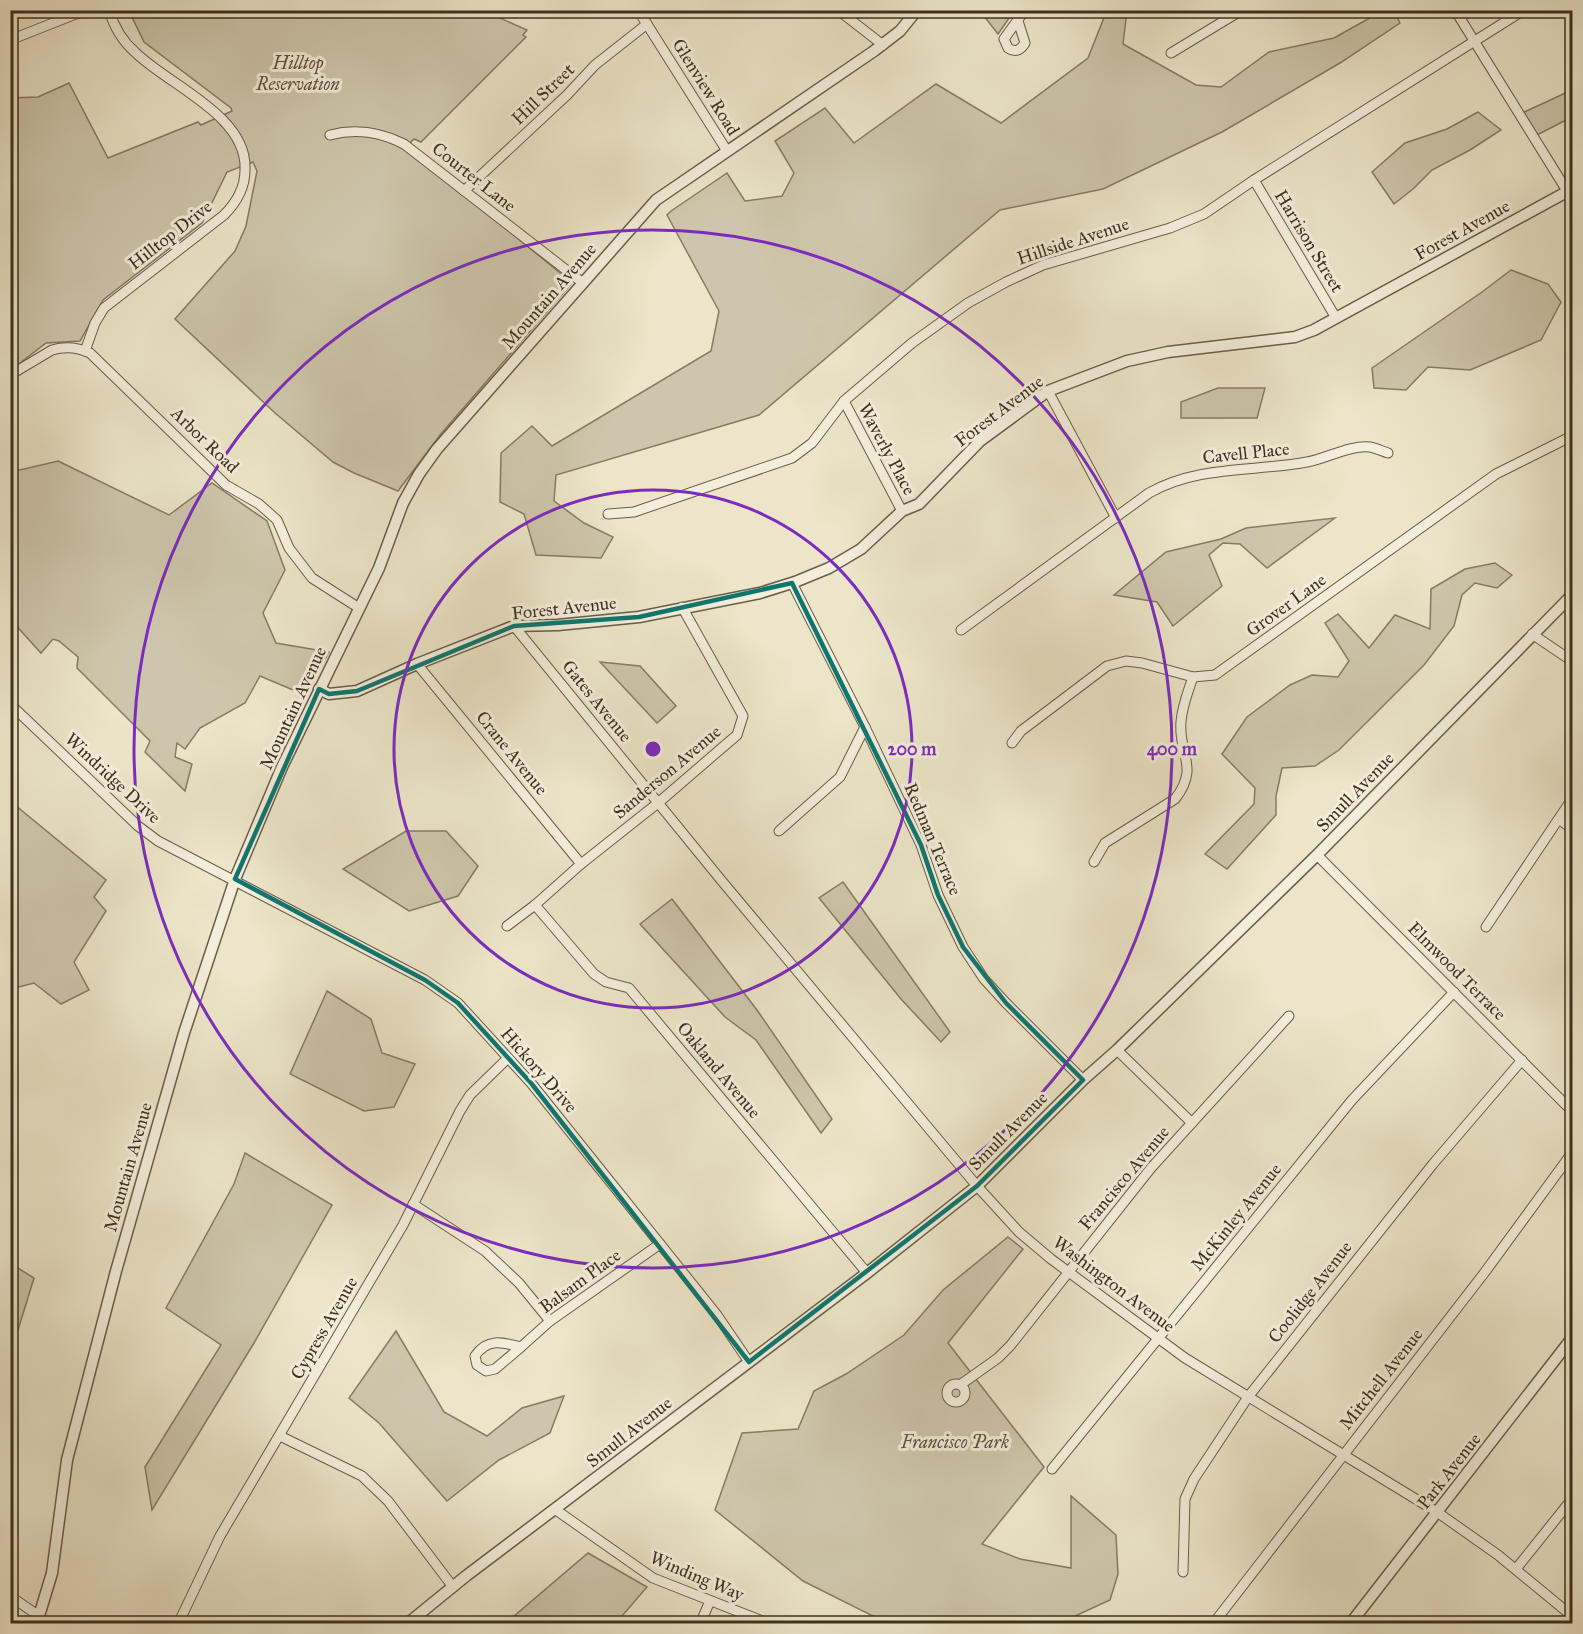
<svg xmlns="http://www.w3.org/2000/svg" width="1583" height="1634" viewBox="0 0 1583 1634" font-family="'IM FELL Great Primer',serif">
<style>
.green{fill:#cec6ac;stroke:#867b65;stroke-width:1.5}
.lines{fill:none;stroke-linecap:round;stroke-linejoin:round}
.minor-casing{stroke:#6a5d49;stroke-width:11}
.tertiary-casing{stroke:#6a5d49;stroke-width:13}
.minor{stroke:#f3eedc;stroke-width:9}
.tertiary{stroke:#f3eedc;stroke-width:10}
.marked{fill:none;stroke:#0f766e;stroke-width:4.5;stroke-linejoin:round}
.ring{fill:none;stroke:#7b2cbf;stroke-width:3}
.labels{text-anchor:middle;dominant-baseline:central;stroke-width:6;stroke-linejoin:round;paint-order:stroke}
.park-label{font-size:18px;font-style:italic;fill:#5b4e3a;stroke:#f3eedc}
.street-label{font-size:18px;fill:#3e301e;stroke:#f3eedc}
.centre{fill:#7b2cbf;stroke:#f3eedc;stroke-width:3}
.ring-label{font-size:18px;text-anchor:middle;font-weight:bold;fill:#7b2cbf;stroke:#f3eedc;stroke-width:6;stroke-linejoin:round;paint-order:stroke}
</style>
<rect width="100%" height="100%" fill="#ece5c9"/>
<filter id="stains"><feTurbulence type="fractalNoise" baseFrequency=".00333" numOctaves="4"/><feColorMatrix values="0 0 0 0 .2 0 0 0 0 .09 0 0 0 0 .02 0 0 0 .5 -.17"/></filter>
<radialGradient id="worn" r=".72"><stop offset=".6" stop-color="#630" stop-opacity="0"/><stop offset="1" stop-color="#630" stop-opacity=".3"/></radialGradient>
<g class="green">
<path d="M1107 10 1127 11 1123 44 1196 85 1221 87 1269 52 1334 38 1382 11H1394L1400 23 1340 63 1222 132 1103 189 1000 210 759 415 556 475 554 501 584 523 613 537 601 558 536 555 524 514 500 502 501 453 532 426 552 446 711 351 719 311 667 215 671 211 727 173 745 201 782 196 794 173 775 141 825 108 854 143 936 84 1001 123 1088 58Z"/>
<path d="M129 11H484L527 30 523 35 526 37 421 142 414 139 406 147 570 281 571 284 440 435 398 491 354 473 333 462 275 413 175 319 235 251 246 226 257 171 253 162 227 172 202 223 103 300 80 341 46 343 11 370 10 98 38 97 69 83 108 158 198 122 201 125 232 111 231 108 144 42Z"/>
<path d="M980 11H1014L998 34Z"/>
<path d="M1572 90V117L1537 135 1522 113Z"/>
<path d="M1478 112 1501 130 1470 150 1432 170 1413 189 1394 204 1372 172 1405 143 1447 129Z"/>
<path d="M1511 270 1548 284 1561 302 1541 340 1470 370 1428 367 1406 390 1374 388 1372 368 1482 292Z"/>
<path d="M1218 388H1265L1257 418H1181V402Z"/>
<path d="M58 461 169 515 212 483 267 521 285 570 263 613 276 643 329 652 305 695 260 676 245 703 200 728 185 749 177 743 175 757 192 764 185 791 145 752 150 741 77 668 78 657 59 641 53 639 41 653 11 620V472Z"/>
<path d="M1335 518 1267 568 1240 544 1223 543 1209 555 1222 586 1173 626 1157 602 1114 595 1166 552 1221 539 1246 528Z"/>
<path d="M1495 563 1512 575 1497 588 1475 583 1462 595 1454 626 1424 665 1339 750 1315 766 1282 768 1276 796V815L1227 869 1205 854 1254 804 1255 788 1222 754 1247 717 1290 685 1312 675 1338 677 1349 661 1325 623 1338 614 1369 648 1395 615 1430 629 1431 589 1465 569Z"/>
<path d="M600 662 640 666 676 706 657 723Z"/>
<path d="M15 805 106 880 94 897 106 911 74 962 89 990 61 1004 34 983 11 989 10 809Z"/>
<path d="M406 831H446L478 866 458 896 409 911 343 869Z"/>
<path d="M843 882 950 1032 941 1042 901 999 819 898Z"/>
<path d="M672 899 757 1010 832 1119 821 1133 756 1040 725 1017 640 924Z"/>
<path d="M327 991 371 1019 382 1053 415 1064 394 1107 364 1111 290 1074Z"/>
<path d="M245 1153 332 1205 254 1343 152 1510 145 1467 221 1345 166 1308 234 1184Z"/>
<path d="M1008 1237 1023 1249 948 1343 1044 1467 982 1544 1020 1559 1071 1568V1496L1116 1535 1118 1574 1110 1600 1060 1623H880L875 1617 803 1581 715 1510 742 1433 798 1429 814 1391 846 1374 904 1335 943 1290Z"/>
<path d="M13 1265 34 1278 18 1330 11 1325 10 1267Z"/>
<path d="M396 1331 444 1412 487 1436 522 1408 564 1396 550 1433 499 1460 447 1501 379 1423 349 1398Z"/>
<path d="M588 1553 647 1587 616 1623H506Z"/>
</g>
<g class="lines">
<g class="minor-casing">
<g id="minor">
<path d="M638 10 727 151"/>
<path d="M838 10 883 45"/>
<path d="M1455 10 1572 199"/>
<path d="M1018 21 1025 43C1021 50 1015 53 1008 48L1004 39 1025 10"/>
<path d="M10 40 86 10"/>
<path d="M1171 53 1242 10"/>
<path d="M330 135C357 128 380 132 404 144L583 283"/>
<path d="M1254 180 1336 318"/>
<path d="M464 191 567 95 595 65 647 24"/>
<path d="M85 351 95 323 104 308 224 215C236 203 245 188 245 170 248 116 170 86 136 53 123 42 114 27 109 10"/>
<path d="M10 375 52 350C66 346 77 347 90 353L226 485 259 504 277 520 289 548 312 578 359 608"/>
<path d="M1048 391 1116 518"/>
<path d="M844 401 902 511"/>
<path d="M608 514 634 512 792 458 812 443 844 401 912 343 968 303 1006 282 1043 265 1170 228 1204 214 1254 180 1524 10"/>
<path d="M792 583 865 727 921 845 938 895 963 947 984 979 1006 1003 1083 1080"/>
<path d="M514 626 721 880 977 1186 1019 1232 1051 1259 1185 1358 1437 1512 1498 1555 1572 1616"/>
<path d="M961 630 1149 493C1198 465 1254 472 1307 462 1328 458 1349 445 1370 447 1376 448 1382 451 1388 453"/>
<path d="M1532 634 1572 661"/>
<path d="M417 664 581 864"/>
<path d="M10 704 138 826 158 841 425 980 458 1003 531 1083 717 1315 749 1362"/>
<path d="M1012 743 1021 731 1107 666 1126 661 1142 663 1193 677 1215 675 1496 474 1572 436"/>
<path d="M1559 819 1572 829"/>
<path d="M779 831 840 777 865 727"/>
<path d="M1317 855 1572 1111"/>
<path d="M1094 862 1105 843 1175 799C1200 767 1178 754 1181 722 1182 706 1188 692 1193 677"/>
<path d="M535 905 594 974 606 982 629 988 867 1273"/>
<path d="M507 926 535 905 581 864 658 803 723 747 737 735 743 716 682 607"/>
<path d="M1486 927 1572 799"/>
<path d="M1117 1050 1192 1123"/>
<path d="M413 1204 485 1251 519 1283 550 1321"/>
<path d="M521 1347 495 1369 486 1371 477 1365 475 1356C487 1338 502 1342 521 1347L550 1321 660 1244"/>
<circle cx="956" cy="1393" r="9"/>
<path d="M960 1385 998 1358 1010 1346 1151 1168 1289 1016"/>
<path d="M280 1436 362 1476 388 1501 453 1587"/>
<path d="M1052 1469 1352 1100 1454 992"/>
<path d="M556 1510 653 1578 770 1624"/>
<path d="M1516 1569 1572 1499"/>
<path d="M1183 1572 1185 1499 1194 1479 1248 1397 1433 1164 1522 1060"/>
<path d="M10 1596 39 1616"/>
<path d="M178 1624 220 1536 403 1225 460 1111 470 1095 508 1058"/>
<path d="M700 1624 710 1601"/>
<path d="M1213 1624 1485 1272 1572 1153"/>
</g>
</g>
<g class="tertiary-casing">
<g id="tertiary">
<path d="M319 689 329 694 357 691 417 664 514 626 558 625 639 617 760 593 795 582 829 568 861 549 902 511 919 504 980 441 1048 391 1127 361 1168 352 1295 337 1314 330 1572 189"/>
<path d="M34 1624 39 1616 52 1573 67 1460 116 1271 184 1033 235 879 282 767 379 568 403 503 419 474 437 449 656 200 874 51 900 31 917 10"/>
<path d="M407 1624 466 1576 867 1273 977 1186 1083 1080 1117 1050 1317 855 1572 595"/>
<path d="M1350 1624 1572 1338"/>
</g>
</g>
<use href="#minor" class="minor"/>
<use href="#tertiary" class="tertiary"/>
</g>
<path class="marked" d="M792 583 921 845 938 895 963 947 1006 1003 1083 1080 977 1186 749 1362 531 1083 458 1003 425 980 235 879 319 689 329 694 357 691 514 626 639 617Z"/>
<g class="ring">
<circle cx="653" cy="749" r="259"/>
<circle cx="653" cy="749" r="519"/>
</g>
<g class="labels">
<g class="park-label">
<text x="298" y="63">Hilltop<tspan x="298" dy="21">Reservation</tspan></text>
<text x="955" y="1442">Francisco Park</text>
</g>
<g class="street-label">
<text transform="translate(706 87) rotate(58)">Glenview Road</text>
<text transform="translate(543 94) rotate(-44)">Hill Street</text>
<text transform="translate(474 177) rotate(38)">Courter Lane</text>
<text transform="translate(1462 230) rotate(-29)">Forest Avenue</text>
<text transform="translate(170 235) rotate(-38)">Hilltop Drive</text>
<text transform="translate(1073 241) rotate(-18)">Hillside Avenue</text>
<text transform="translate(1309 241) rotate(59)">Harrison Street</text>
<text transform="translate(549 296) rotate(-49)">Mountain Avenue</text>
<text transform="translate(999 411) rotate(-37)">Forest Avenue</text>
<text transform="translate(205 440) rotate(44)">Arbor Road</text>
<text transform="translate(887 449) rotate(62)">Waverly Place</text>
<text transform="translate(1246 453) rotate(-6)">Cavell Place</text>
<text transform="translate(1286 605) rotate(-36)">Grover Lane</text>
<text transform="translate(564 608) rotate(-6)">Forest Avenue</text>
<text transform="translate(597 701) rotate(51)">Gates Avenue</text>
<text transform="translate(293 708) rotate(-65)">Mountain Avenue</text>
<text transform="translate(512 753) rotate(51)">Crane Avenue</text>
<text transform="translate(667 772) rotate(-40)">Sanderson Avenue</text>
<text transform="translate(113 778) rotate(43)">Windridge Drive</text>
<text transform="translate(1355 792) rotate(-46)">Smull Avenue</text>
<text transform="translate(933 839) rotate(67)">Redman Terrace</text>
<text transform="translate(1457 971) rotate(45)">Elmwood Terrace</text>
<text transform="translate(539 1070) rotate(49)">Hickory Drive</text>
<text transform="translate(719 1070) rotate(50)">Oakland Avenue</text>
<text transform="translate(1008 1131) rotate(-45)">Smull Avenue</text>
<text transform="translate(128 1167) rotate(-74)">Mountain Avenue</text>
<text transform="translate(1124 1178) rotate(-50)">Francisco Avenue</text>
<text transform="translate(1236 1217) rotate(-51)">McKinley Avenue</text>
<text transform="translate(580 1281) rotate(-36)">Balsam Place</text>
<text transform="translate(1114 1284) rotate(37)">Washington Avenue</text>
<text transform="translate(1310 1292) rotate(-52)">Coolidge Avenue</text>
<text transform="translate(324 1328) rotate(-60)">Cypress Avenue</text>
<text transform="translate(1381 1379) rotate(-52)">Mitchell Avenue</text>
<text transform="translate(629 1432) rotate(-38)">Smull Avenue</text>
<text transform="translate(1449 1471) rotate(-52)">Park Avenue</text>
<text transform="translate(697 1576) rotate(23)">Winding Way</text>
</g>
</g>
<circle cx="653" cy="749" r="9" class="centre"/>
<g class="ring-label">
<text x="912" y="755">200 m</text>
<text x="1172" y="755">400 m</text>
</g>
<rect width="1583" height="1634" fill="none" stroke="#ece5c9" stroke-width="36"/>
<rect x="12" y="12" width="1559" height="1610" fill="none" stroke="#3e301e" stroke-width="3"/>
<rect x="18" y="18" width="1547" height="1598" fill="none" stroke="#3e301e" stroke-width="1.5"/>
<rect width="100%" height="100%" filter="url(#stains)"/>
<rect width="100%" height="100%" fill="url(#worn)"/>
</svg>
